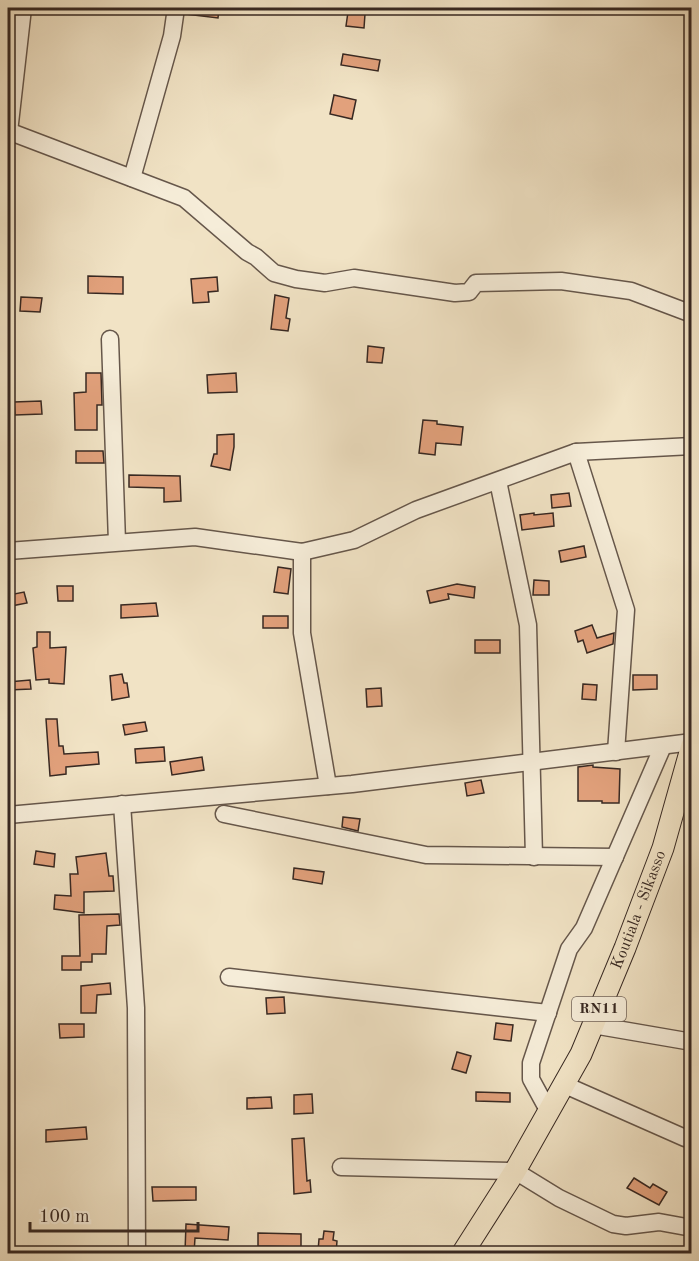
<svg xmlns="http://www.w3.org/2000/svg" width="699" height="1261" viewBox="0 0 699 1261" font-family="'Old Standard TT',serif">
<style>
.building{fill:#e2a17c;stroke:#372822;stroke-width:1.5}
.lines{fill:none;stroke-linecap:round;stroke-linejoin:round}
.minor-casing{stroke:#66574b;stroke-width:19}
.major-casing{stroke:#372822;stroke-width:23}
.minor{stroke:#f6edd9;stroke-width:16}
.major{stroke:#f1e3c5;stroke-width:21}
.labels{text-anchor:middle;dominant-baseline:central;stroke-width:4.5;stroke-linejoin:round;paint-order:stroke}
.shield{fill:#f6edd9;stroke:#706359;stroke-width:1.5}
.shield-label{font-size:15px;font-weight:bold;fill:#372822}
.street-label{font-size:16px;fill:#372822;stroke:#f6edd9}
</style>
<rect width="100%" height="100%" fill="#f1e3c5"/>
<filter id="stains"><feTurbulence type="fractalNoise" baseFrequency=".00333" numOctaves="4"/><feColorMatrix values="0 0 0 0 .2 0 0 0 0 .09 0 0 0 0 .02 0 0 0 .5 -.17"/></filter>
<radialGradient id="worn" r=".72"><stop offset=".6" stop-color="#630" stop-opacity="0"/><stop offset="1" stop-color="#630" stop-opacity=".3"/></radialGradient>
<g class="building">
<path d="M186 8H219L218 18 186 14Z"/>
<path d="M348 12 365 14 364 28 346 26Z"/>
<path d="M343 54 380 60 378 71 341 65Z"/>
<path d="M334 95 356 100 352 119 330 114Z"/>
<path d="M88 276 123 277V294L88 293Z"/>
<path d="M217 277 218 291 208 292 209 302 193 303 191 279Z"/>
<path d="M275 295 289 298 286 318 290 319 288 331 271 329Z"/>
<path d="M21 297 42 298 40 312 20 311Z"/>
<path d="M368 346 384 348 382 363 367 362Z"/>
<path d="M86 373H101L102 405H97V430H75L74 393 86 392Z"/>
<path d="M236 373 237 392 208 393 207 375Z"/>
<path d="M41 401 42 414 15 415 14 402Z"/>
<path d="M423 420 437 421V424L463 427 461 445 436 443 435 455 419 453Z"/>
<path d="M234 434V447L230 470 211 466 214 454H217V435Z"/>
<path d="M76 451H103L104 463H76Z"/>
<path d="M129 475 180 476 181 501 164 502V488L129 487Z"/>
<path d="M569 493 571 506 552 508 551 495Z"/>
<path d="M534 513V515L553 513 554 526 522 530 520 515Z"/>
<path d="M584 546 586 557 561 562 559 551Z"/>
<path d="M278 567 291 569 288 594 274 592Z"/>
<path d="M534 580 549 581V595H533Z"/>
<path d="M457 584 475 587 474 598 448 594 449 599 430 603 427 591Z"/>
<path d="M57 586H73V601H58Z"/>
<path d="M24 592 27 603 11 606 9 595Z"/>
<path d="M156 603 158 616 121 618V605Z"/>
<rect x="263" y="616" width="25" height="12"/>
<path d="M592 625 597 638 614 633 613 644 587 653 583 640 578 642 575 631Z"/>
<path d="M37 632H50V648L66 647 64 684 49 683V679L36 680 33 648 37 647Z"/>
<rect x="475" y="640" width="25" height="13"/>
<path d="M122 674 124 683H127L129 697 112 700 110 676Z"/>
<path d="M633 675H657V689L633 690Z"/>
<path d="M30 680 31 689 8 690V682Z"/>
<path d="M583 684 597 685 596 700 582 699Z"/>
<path d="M381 688 382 706 367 707 366 689Z"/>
<path d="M46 719H57L59 746H63L64 754 98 752 99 764 66 767V774L50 776Z"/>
<path d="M145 722 147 731 125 735 123 725Z"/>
<path d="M164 747 165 761 136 763 135 749Z"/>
<path d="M202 757 204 770 172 775 170 762Z"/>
<path d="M593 765V767L620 769 619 803H602V801H578V767Z"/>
<path d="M481 780 484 793 467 796 465 783Z"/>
<path d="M343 817 360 819 358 831 342 827Z"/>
<path d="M36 851 55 854 54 867 34 864Z"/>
<path d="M106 853 109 876H113L114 891 84 892V913L54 909 55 895 71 896 70 874H78L76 857Z"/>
<path d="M294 868 324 872 322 884 293 879Z"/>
<path d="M119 914 120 925 107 926 106 954H92V962H81V970H62V956H80L79 915Z"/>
<path d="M110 983 111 994 97 995 96 1013H81V986Z"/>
<path d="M284 997 285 1013 267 1014 266 998Z"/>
<path d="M496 1023 513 1025 511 1041 494 1039Z"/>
<path d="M59 1024H84V1037L60 1038Z"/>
<path d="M457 1052 471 1056 466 1073 452 1069Z"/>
<path d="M476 1092 510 1093V1102L476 1101Z"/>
<path d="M312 1094 313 1113 294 1114V1095Z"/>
<path d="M271 1097 272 1108 247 1109V1098Z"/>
<path d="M86 1127 87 1139 46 1142V1130Z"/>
<path d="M304 1138 307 1181 310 1180 311 1192 294 1194 292 1139Z"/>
<path d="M634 1178 650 1188 653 1184 667 1192 659 1205 627 1188Z"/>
<path d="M152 1187H196V1200L153 1201Z"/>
<path d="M186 1224 229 1227 228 1240 195 1238 194 1253 185 1252Z"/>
<path d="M324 1231 334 1232 333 1240 337 1241 336 1253 318 1251 319 1239H323Z"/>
<path d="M258 1233 301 1234V1247L258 1246Z"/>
</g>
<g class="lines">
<g class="minor-casing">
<g id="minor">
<path d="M8 131 184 198 247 252 256 257 274 273 296 279 325 283 354 278 455 293 469 292 476 283 561 281 631 291 692 314"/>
<path d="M9 132 23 8"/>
<path d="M132 178 172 36 176 8"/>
<path d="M110 339 117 542"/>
<path d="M576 452 626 610 616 752"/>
<path d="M498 481 528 625 534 857"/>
<path d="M8 551 195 537 302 552 354 540 416 510 576 452 692 446"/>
<path d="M302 552V633L328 786"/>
<path d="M122 804 136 1008 137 1254"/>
<path d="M224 814 426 855 615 857"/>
<path d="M8 815 352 784 692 742"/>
<path d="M229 977 548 1013"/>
<path d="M593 1025 692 1042"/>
<path d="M565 1085 685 1138 692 1139"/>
<path d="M549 1112 531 1079V1063L569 949 584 928 663 746"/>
<path d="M341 1167 515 1171 559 1198 613 1224 626 1226 659 1222 692 1228"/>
</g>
</g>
<g class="major-casing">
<g id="major">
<path id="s1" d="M462 1254 515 1171 581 1054 625 948 663 848 692 745"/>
</g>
</g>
<use href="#minor" class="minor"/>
<use href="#major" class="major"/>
</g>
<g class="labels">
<rect class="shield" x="572" y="997" width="54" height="24" rx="4.5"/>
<g class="shield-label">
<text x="599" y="1009">RN11</text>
</g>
<g class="street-label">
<text stroke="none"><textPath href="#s1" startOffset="388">Koutiala - Sikasso</textPath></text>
</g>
</g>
<rect width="699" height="1261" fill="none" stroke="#f1e3c5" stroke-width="30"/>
<rect x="9" y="9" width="681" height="1243" fill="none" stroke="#372822" stroke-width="3"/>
<rect x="15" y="15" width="669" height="1231" fill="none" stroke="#372822" stroke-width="1.5"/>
<path d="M30 1222v9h168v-9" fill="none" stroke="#372822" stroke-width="3"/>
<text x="39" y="1222" font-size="18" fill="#372822" stroke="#f6edd9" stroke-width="4.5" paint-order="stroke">100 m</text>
<rect width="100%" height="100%" filter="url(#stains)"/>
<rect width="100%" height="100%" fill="url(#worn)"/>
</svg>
